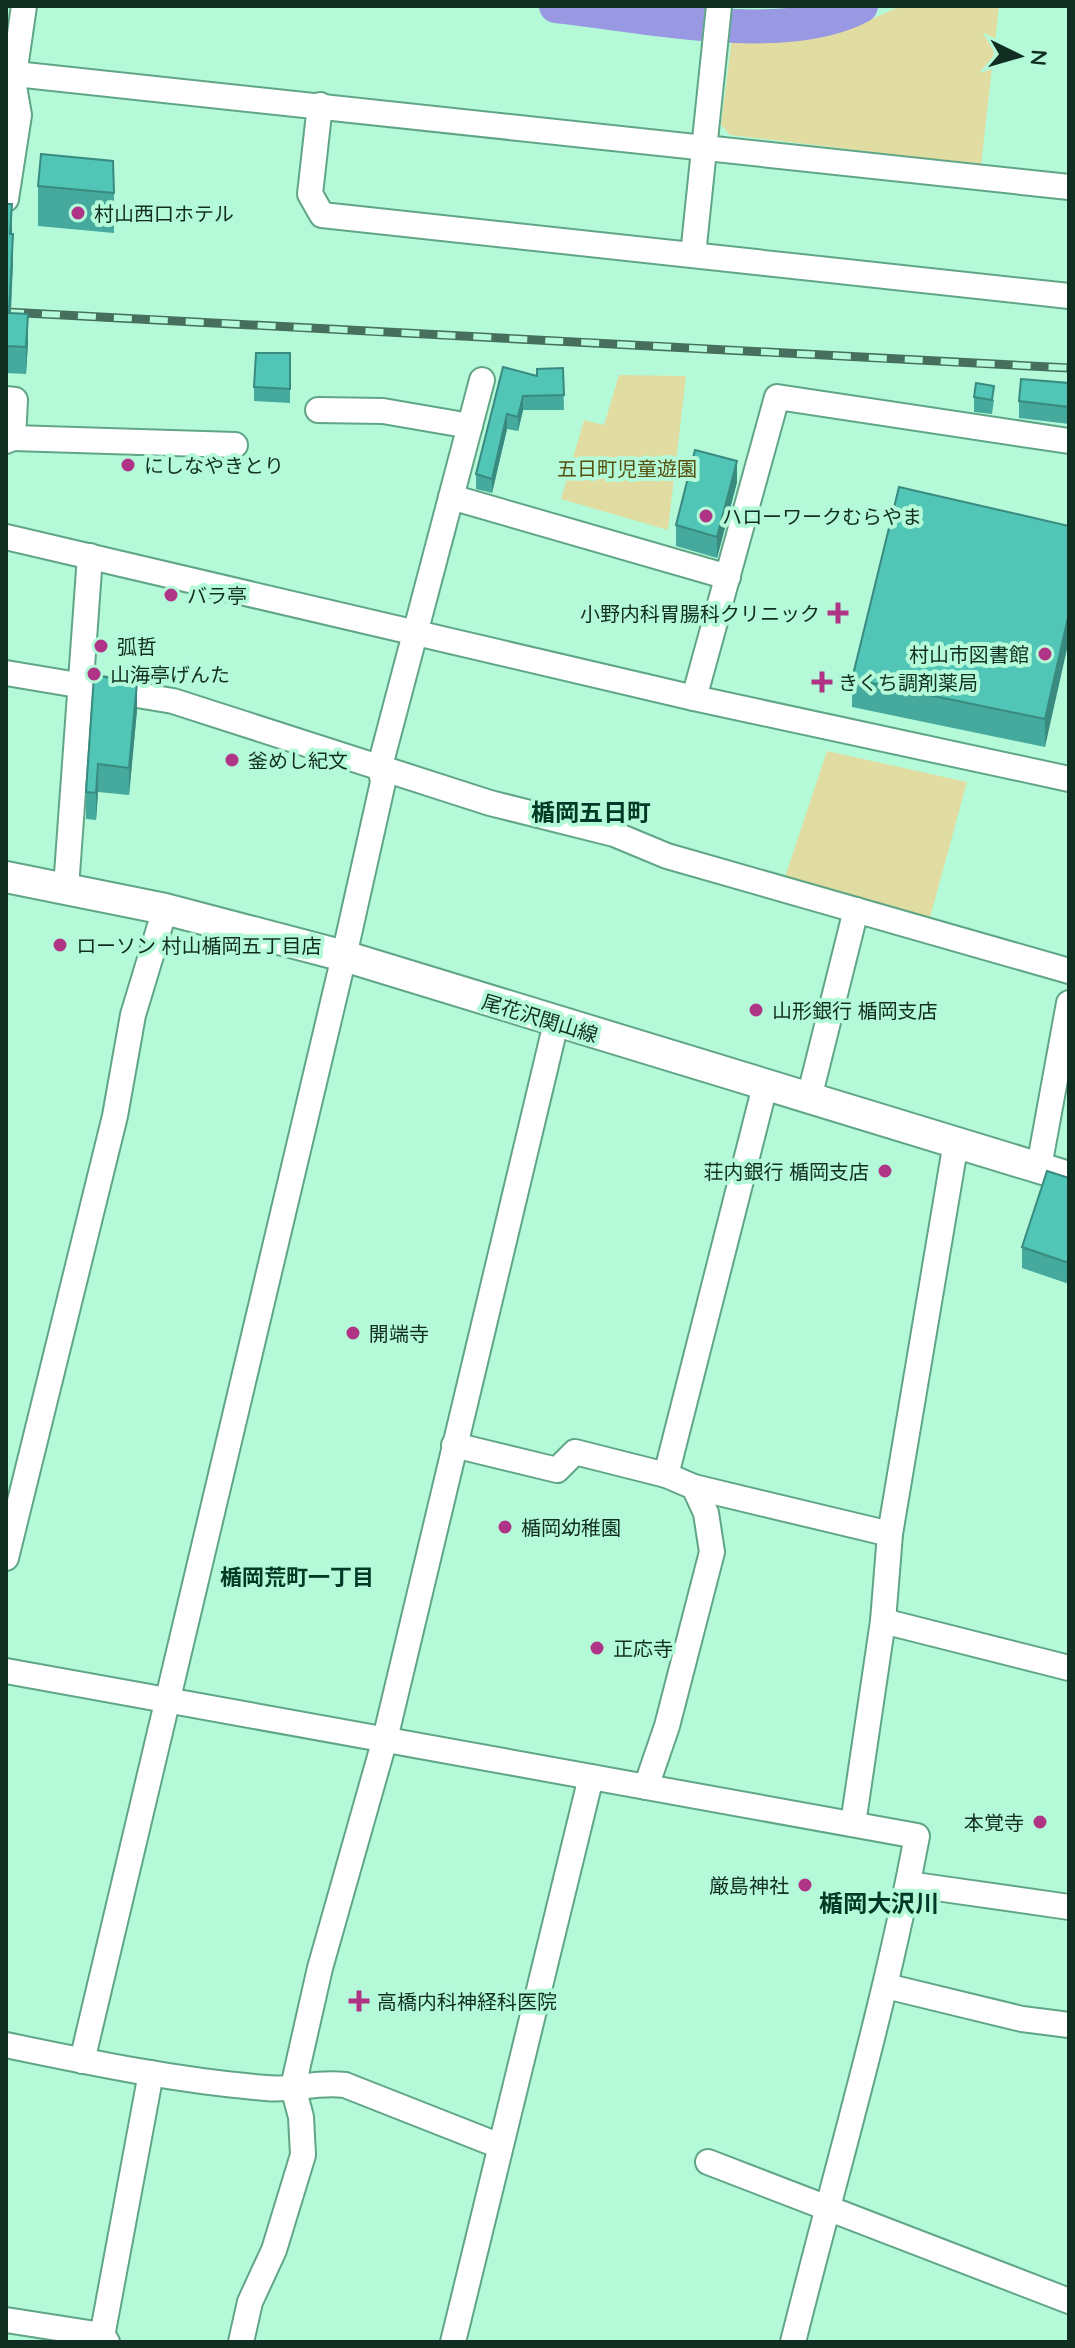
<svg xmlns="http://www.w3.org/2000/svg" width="1075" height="2348" viewBox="0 0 1075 2348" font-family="Quicksand,'Noto Sans JP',sans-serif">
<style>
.green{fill:#e1dca2}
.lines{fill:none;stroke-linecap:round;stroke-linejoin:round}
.river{stroke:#9998e2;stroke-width:34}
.minor-casing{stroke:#61a587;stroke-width:28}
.major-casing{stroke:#61a587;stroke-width:34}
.minor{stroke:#fff;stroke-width:24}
.major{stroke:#fff;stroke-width:30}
.rail-casing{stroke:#46705d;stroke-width:9}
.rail{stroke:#b4fad9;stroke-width:6;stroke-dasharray:18;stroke-linecap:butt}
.wall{fill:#46a99d}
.shaded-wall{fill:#398a7f}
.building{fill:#51c5b6;stroke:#398a7f;stroke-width:2}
.poi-dot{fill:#af3486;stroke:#b4fad9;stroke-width:3}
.labels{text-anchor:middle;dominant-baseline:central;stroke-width:8;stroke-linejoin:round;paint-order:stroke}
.poi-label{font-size:20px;fill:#112e22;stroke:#b4fad9;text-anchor:start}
.park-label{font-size:20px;fill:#56500f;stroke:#b4fad9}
.street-label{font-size:20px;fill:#112e22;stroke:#b4fad9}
.neighbourhood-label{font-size:22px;font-weight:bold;fill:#003a26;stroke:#b4fad9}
.quarter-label{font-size:24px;font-weight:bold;fill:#003a26;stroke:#b4fad9}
</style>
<rect width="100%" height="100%" fill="#b4fad9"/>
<g class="green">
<path d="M901 6H999L981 165 730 135 721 125 732 38 777 40 849 29Z"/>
<path d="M619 375 686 376 668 530 561 499 584 420 604 425Z"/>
<path d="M827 751 967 782 928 925 784 880Z"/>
</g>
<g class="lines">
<path class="river" d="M556 6C641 15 785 47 861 6"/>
<g class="minor-casing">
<g id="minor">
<path d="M6 73 1069 187"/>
<path d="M12 89 24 6"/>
<path d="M320 105 310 194 322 215 1069 296"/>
<path d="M6 199 19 115 14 86"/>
<path d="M693 255 719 6"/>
<path d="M6 399 15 400 13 438 6 441"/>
<path d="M318 410 383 411 470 426"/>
<path d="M13 438 235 445"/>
<path d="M451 497 728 577"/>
<path d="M6 537 694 698 1069 779"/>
<path d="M6 673 173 701 490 803 614 834 667 856 1069 971"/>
<path d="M694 698 777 397 1069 441"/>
<path d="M66 888 90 556"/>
<path d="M809 1098 856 910"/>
<path d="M1039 1167 1069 1003"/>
<path d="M454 1445 557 1470 575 1452 666 1475 694 1487 706 1513 712 1552 667 1726 646 1787"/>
<path d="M666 1475 765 1086"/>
<path d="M694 1487 890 1534"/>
<path d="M6 1558 115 1116 133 1015 165 909"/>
<path d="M883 1621 1069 1668"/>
<path d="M6 1671 917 1836C885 2007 835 2174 793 2342"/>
<path d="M853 1824 883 1621 890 1534 956 1142"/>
<path d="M908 1884 1069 1907"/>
<path d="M886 1986 1022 2019 1069 2025"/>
<path d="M6 2045C92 2063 179 2081 266 2088 294 2091 315 2081 345 2085L500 2146"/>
<path d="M82 2061 344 956 383 782 380 766 482 380"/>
<path d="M708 2162 1069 2301"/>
<path d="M6 2320 102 2335 107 2342"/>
<path d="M101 2342 151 2073"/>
<path d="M241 2342 250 2302 274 2250 303 2155 301 2117 293 2087 320 1968 385 1739 556 1023"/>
<path d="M453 2342 591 1777"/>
</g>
</g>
<g class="major-casing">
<path id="major" d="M6 877 165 909 344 956 1069 1177"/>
</g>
<use href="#minor" class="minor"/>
<use href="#major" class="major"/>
<g class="rail-casing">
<path id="rail" d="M6 312 1069 368"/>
</g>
<use href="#rail" class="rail"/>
</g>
<g class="wall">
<path d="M38 186 114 193V233L38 226Z"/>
<path d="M6 204 12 234 13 262 11 313 28 342 26 374 6 373Z"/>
<path d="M290 353V403L254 401V387Z"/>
<path d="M503 367 537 376 563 368 564 410H523L518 431 507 429 492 493 476 489V474Z"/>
<path d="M1069 383V424L1019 418V401Z"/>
<path d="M974 397 994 400 992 414 974 412Z"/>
<path d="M737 482 717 558 676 546V525Z"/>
<path d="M1069 526 1045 747 852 707V679Z"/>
<path d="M94 675 137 710 129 795 98 792 96 820 86 819V792Z"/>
<path d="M1069 1178V1284L1022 1268V1247Z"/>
</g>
<g class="shaded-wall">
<path d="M12 204V232L10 262V234Z"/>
<path d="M13 234V262L9 340V313Z"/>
<path d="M28 314V342L26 374V347Z"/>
<path d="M523 396V410L518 431V417Z"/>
<path d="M507 414V429L492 493V479Z"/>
<path d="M737 461V482L717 558V537Z"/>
<path d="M1069 613V640L1045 747V719Z"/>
<path d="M137 683V710L129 795V768Z"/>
<path d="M98 764V792L96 820V793Z"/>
</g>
<g class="building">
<path d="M41 154 113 161 114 193 38 186Z"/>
<path d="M6 204H12L10 234H13L9 313 28 314 26 347 6 346Z"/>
<path d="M256 353H290V389L254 387Z"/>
<path d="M503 367 537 376V369L563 368 564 395 523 396 518 417 507 414 492 479 476 474Z"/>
<path d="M1021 379 1069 383V407L1019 401Z"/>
<path d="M976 383 994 386 992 400 974 397Z"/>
<path d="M695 450 737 461 717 537 676 525Z"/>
<path d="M899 487 1069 526V613L1045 719 852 679Z"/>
<path d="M94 675 137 683 129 768 98 764 96 793 86 792Z"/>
<path d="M1047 1171 1069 1178V1263L1022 1247Z"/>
</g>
<g class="poi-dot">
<circle cx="78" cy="213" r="8"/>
<circle cx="128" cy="465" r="8"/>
<circle cx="706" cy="516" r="8"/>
<circle cx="171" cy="595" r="8"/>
<path d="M834 601h8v8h8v8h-8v8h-8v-8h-8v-8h8z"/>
<circle cx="101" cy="646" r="8"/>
<circle cx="1045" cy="654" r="8"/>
<circle cx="94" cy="674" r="8"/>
<path d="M818 670h8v8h8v8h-8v8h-8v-8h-8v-8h8z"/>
<circle cx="232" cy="760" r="8"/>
<circle cx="60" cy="945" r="8"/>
<circle cx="756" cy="1010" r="8"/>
<circle cx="885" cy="1171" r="8"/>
<circle cx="353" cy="1333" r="8"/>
<circle cx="505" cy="1527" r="8"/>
<circle cx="597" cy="1648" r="8"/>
<circle cx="1040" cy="1822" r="8"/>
<circle cx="805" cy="1885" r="8"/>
<path d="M355 1989h8v8h8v8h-8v8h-8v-8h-8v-8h8z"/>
</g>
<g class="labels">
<g class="poi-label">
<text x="94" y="213">村山西口ホテル</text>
<text x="144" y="465">にしなやきとり</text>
<text x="722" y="516">ハローワークむらやま</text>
<text x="187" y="595">バラ亭</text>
<text x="820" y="613" text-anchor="end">小野内科胃腸科クリニック</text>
<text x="117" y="646">弧哲</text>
<text x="1029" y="654" text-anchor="end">村山市図書館</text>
<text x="110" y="674">山海亭げんた</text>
<text x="838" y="682">きくち調剤薬局</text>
<text x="248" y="760">釜めし紀文</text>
<text x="76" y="945">ローソン 村山楯岡五丁目店</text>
<text x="772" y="1010">山形銀行 楯岡支店</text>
<text x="869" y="1171" text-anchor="end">荘内銀行 楯岡支店</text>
<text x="369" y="1333">開端寺</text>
<text x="521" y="1527">楯岡幼稚園</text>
<text x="613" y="1648">正応寺</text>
<text x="1024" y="1822" text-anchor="end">本覚寺</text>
<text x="789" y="1885" text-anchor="end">厳島神社</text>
<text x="377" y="2001">高橋内科神経科医院</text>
</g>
<g class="park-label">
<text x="627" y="468">五日町児童遊園</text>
</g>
<g class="street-label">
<text transform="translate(540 1018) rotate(17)">尾花沢関山線</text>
</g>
<g class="neighbourhood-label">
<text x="297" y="1577">楯岡荒町一丁目</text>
</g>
<g class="quarter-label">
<text x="591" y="812">楯岡五日町</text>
<text x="879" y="1903">楯岡大沢川</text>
</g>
</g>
<rect width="1075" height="2348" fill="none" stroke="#112e22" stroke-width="16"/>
<g transform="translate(1019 56) rotate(95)" stroke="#b4fad9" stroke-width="6" paint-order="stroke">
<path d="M0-6L14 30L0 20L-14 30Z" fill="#112e22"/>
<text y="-12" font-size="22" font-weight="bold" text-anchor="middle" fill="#112e22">N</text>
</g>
</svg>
